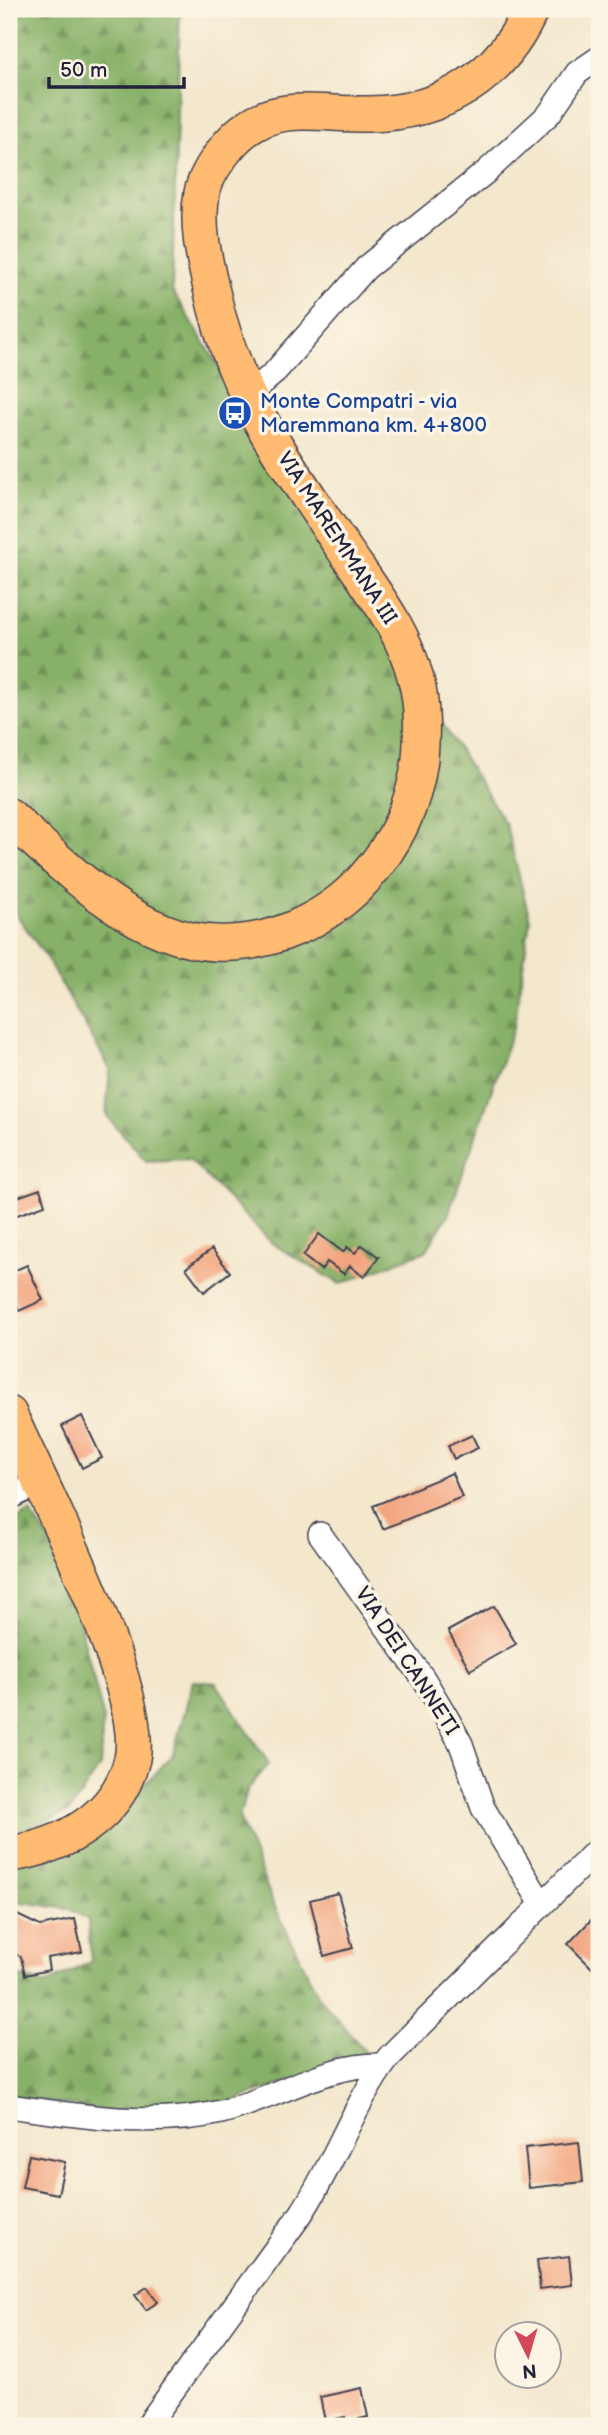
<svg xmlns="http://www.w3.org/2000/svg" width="608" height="2435" viewBox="0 0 608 2435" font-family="'Balsamiq Sans',sans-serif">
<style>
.forest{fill:url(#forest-firs);stroke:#546a52;stroke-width:2}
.building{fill:#f3a57f}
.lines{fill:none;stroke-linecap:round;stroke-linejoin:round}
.street-casing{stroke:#414051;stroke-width:26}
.primary-casing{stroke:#414051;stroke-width:38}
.street{stroke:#fff;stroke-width:23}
.primary{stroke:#ffbb71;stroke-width:35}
.labels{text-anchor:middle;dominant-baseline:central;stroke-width:7;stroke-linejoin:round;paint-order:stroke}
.transit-label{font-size:21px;fill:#164399;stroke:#fcf5e5;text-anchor:start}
.street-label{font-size:21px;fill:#22223b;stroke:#fcf5e5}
</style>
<defs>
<pattern id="forest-firs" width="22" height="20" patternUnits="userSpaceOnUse" patternTransform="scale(1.75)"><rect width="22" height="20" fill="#87b168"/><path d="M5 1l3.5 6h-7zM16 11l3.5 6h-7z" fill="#6e9057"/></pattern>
</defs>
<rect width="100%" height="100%" fill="#fcf5e5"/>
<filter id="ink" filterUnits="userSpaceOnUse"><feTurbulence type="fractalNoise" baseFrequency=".0143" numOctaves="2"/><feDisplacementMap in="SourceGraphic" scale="14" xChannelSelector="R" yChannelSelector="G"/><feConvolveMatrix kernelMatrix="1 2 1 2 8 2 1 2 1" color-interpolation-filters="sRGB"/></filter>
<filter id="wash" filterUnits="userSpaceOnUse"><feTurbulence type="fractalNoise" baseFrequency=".00686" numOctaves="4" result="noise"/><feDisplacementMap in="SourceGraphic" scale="28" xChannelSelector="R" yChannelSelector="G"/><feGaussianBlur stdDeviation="1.57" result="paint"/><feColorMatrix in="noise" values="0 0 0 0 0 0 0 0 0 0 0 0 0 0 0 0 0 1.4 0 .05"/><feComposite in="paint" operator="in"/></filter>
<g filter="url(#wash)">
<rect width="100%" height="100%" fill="#f3e7cc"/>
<g class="forest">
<path d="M9 9H180L172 291 506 825 530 920 514 1026 448 1215 426 1251 340 1284 273 1244 189 1159 146 1161 106 1115 110 1069 44 954 9 904Z"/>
<path d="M30 1512 64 1562 103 1716 100 1766 69 1812 9 1835V1523Z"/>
<path d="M193 1681 216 1683 269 1764 248 1789 239 1817 274 1905 319 1997 368 2055 203 2111 118 2113 9 2096V1969L16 1976 46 1984 91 1962 88 1920 69 1909 9 1900V1865L115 1818 173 1754Z"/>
</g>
<g id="blocks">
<g class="building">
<path d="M40 1189 45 1205 9 1218V1200Z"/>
<path d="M319 1234 343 1252 347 1247 355 1253 362 1245 379 1257 364 1277 350 1266 344 1274 327 1262 321 1270 303 1256Z"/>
<path d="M212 1249 230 1272 204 1292 186 1268Z"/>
<path d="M27 1265 43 1300 19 1311 9 1288V1273Z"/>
<path d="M82 1416 102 1458 82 1468 62 1426Z"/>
<path d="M472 1435 478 1448 454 1459 448 1446Z"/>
<path d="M452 1473 462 1497 383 1529 373 1506Z"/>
<path d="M494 1606 516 1644 470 1670 448 1631Z"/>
<path d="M338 1893 353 1948 324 1956 310 1900Z"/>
<path d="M9 1911 40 1926 75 1919 82 1952 47 1958 49 1970 25 1975 21 1957 9 1951Z"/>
<path d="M591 1920 599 1928V1975L568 1944Z"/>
<path d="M579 2142 583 2182 529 2188 525 2148Z"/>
<path d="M29 2155 65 2162 58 2194 22 2187Z"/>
<path d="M569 2256 572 2285 540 2289 537 2260Z"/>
<path d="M147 2287 158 2302 146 2310 135 2295Z"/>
<path d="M362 2388 368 2417 346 2422 345 2417 325 2421 320 2397Z"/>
</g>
</g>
</g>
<g filter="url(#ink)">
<use href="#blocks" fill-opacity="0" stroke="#414051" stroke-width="2"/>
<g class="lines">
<g class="street-casing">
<g id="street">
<path d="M248 395 273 374 366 268 486 172 549 114 577 73 599 58"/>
<path d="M9 1498 39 1483"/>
<path d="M320 1534 423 1678 448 1720 461 1744 483 1808 542 1904"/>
<path d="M9 2106C77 2116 153 2128 221 2112 275 2099 326 2063 383 2065"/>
<path d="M147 2426 301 2214C334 2164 353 2105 389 2057L599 1848"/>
</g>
</g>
<g class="primary-casing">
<g id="primary">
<path d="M9 816C63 866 137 940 215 943 270 946 327 920 364 879 395 845 414 806 420 759 422 733 423 706 416 680 405 633 375 594 348 555 321 516 294 476 269 435 242 390 222 339 211 288 204 258 196 225 202 193 205 178 214 164 224 151 265 97 310 115 369 114 443 113 501 77 531 9"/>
<path d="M9 1414C40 1484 147 1691 132 1759 118 1817 64 1847 9 1854"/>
</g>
</g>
<use href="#street" class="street"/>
<use href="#primary" class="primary"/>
</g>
</g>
<defs>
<g id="bus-disc" transform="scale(1.75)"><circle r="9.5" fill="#1a4fb4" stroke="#fcf5e5"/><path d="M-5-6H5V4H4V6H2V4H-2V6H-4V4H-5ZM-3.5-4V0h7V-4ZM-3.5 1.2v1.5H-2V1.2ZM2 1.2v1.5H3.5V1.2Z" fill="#fff"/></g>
</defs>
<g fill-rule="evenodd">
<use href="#bus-disc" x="235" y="413"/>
</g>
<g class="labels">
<g class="transit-label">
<text x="260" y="401">Monte Compatri - via<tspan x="260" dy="24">Maremmana km. 4+800</tspan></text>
</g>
<g class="street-label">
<text transform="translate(337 538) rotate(57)">VIA MAREMMANA III</text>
<text transform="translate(407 1661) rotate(57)">VIA DEI CANNETI</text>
</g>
</g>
<rect width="608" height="2435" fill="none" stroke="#fcf5e5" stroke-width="35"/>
<g transform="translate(528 2355) rotate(175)"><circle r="33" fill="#fcf5e5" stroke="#a5a1a1" stroke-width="2"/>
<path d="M0-5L12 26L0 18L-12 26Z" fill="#d1495b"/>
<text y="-10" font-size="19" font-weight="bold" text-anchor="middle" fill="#22223b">N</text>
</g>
<path d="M49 77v10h135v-10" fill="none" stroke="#22223b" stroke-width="3.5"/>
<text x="60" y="77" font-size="21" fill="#22223b" stroke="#fcf5e5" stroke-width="5" paint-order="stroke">50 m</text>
</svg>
